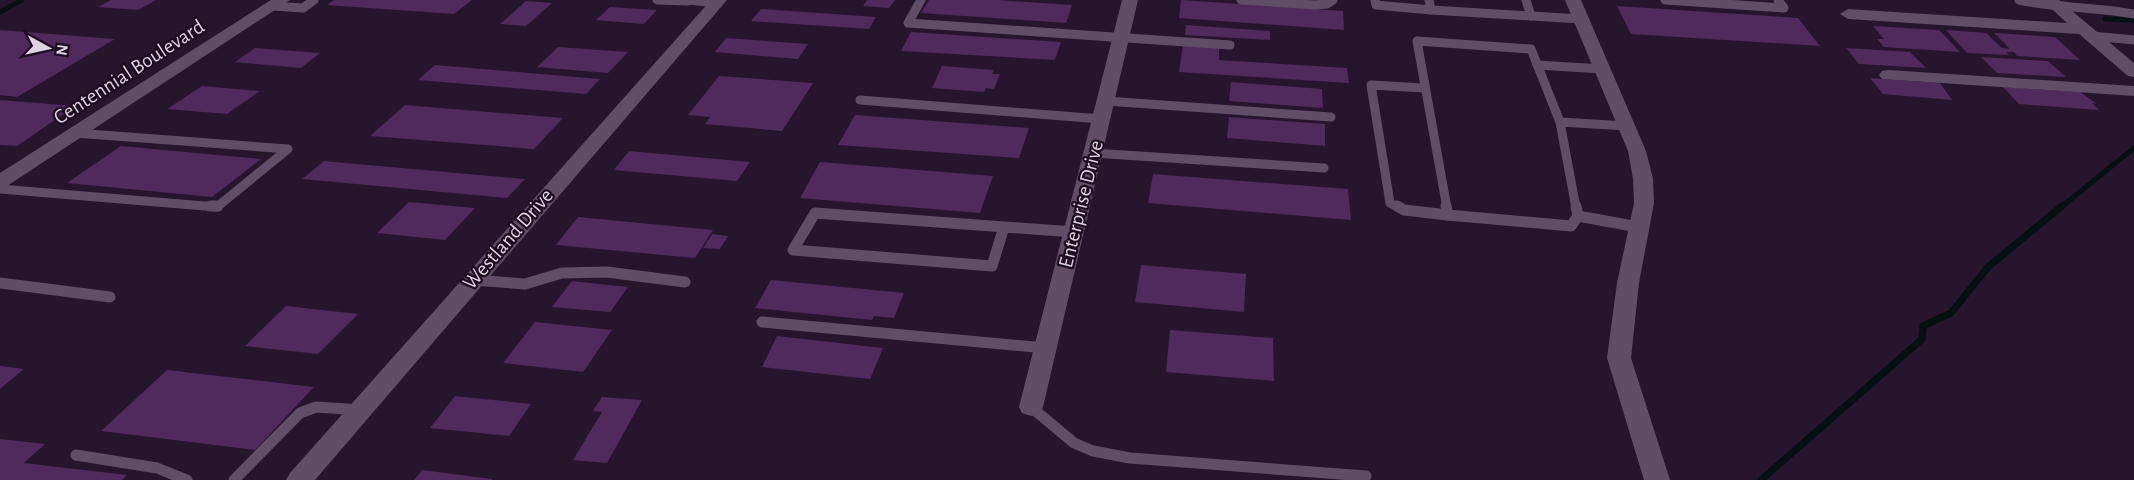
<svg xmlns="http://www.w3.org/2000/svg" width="2134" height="480" viewBox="0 0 2134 480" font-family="'Alegreya Sans',sans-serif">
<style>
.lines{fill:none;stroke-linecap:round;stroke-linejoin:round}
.stream-far1{stroke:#041012;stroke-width:5}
.stream{stroke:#041012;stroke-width:7}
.building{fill:#50295d}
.lane-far1{stroke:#614d68;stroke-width:9}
.lane{stroke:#614d68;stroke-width:11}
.street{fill:#614d68;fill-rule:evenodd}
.labels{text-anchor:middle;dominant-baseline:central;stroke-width:4.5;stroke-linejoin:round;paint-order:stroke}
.street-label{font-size:21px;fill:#ded3e2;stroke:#1d0c22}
</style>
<rect width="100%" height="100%" fill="#26152c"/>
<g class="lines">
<g class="stream-far1">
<path d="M0 12 22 0"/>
<path d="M2105 19 2134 20"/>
<path d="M2060 208 2134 148"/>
</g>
<path class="stream" d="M1761 480 1922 339 1923 326 1951 313 1988 267 2062 206"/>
</g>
<g class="building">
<path d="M111 0H156L138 10 98 7Z"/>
<path d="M334 0H472L454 14 327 5Z"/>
<path d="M867 0H895L889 8 863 6Z"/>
<path d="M929 0H997L1072 5 1066 23 921 13Z"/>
<path d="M1181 0 1343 11 1344 30 1179 18Z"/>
<path d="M526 1 552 3 526 26 500 24Z"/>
<path d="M1617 6 1798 18 1820 46 1631 34Z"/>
<path d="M610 7 657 10 644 24 596 20Z"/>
<path d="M761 9 876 17 869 29 751 21Z"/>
<path d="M1186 25 1270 31V40L1185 35Z"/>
<path d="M1873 26 1939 30 1960 52 1884 47 1877 39H1884Z"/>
<path d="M0 30 115 39 17 97 0 95Z"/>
<path d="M1946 30 1986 33 2002 48 2010 49 1994 33 2055 37 2080 60 2017 56 2014 52H2006L2009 55 1967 53Z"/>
<path d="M911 32 1061 42 1055 60 901 51Z"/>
<path d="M726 38 808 44 798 59 715 52Z"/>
<path d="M1183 45 1219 48V60L1347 68 1349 83 1179 72Z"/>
<path d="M558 47 628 52 608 73 537 67Z"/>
<path d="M255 48 320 53 301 68 235 62Z"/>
<path d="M1846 48 1910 52 1926 68 1859 64Z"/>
<path d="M1981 57 2048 61 2066 77 1997 73Z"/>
<path d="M435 65 600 79 586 94 418 80Z"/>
<path d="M942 66 994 70 992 74H1000L994 89 986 88 984 92 932 88Z"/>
<path d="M719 76 813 83 782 131 705 124 710 117 688 115Z"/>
<path d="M1870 78 1940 83 1952 100 1883 94Z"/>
<path d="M1231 82 1322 89 1323 108 1229 101Z"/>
<path d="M202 86 260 91 227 114 167 109Z"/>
<path d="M2003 87 2080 92 2097 104 2092 103 2099 110 2019 104Z"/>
<path d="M0 100 75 106 17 146 0 145Z"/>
<path d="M405 105 563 118 534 149 370 136Z"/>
<path d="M855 115 1029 128 1019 158 838 145Z"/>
<path d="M1229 117 1325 124V146L1227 138Z"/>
<path d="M121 146 261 159 212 197 67 183Z"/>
<path d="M629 151 750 162 737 181 614 170Z"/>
<path d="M324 161 525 179 507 198 302 179Z"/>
<path d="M820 162 993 176 980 213 800 198Z"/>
<path d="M1153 174 1348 189 1351 220 1148 203Z"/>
<path d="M409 202 475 208 445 240 377 233Z"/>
<path d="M578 217 713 230 695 258 556 245Z"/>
<path d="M712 234 728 236 720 249 703 248Z"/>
<path d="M1141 265 1246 274 1244 312 1135 302Z"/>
<path d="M771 280 904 293 894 318 874 316 872 320 755 308Z"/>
<path d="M572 281 628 287 610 312 552 307Z"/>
<path d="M286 306 358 314 318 354 245 346Z"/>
<path d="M535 322 612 330 583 372 503 363Z"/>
<path d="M1170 330 1273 338 1274 381 1166 372Z"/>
<path d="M777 336 883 348 870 379 762 367Z"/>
<path d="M0 366 24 369 0 389Z"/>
<path d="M167 370 314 387 255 450 101 431Z"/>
<path d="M455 396 531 404 509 436 430 428Z"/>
<path d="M602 397 642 400 607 463 573 460 602 412 593 411Z"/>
<path d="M0 439 45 444 24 463 127 475 122 480H0Z"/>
<path d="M422 470 492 479V480H414Z"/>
</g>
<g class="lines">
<g class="lane-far1">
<path d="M657 0 688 1"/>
<path d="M689 0 716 3"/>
<path d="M921 0 908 23 1230 45"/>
<path d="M1241 0 1315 5 1327 4 1333 0"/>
<path d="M1375 0 1376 5 1431 10"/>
<path d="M1429 0 1431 10 1581 19"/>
<path d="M1526 0 1531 16"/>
<path d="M1665 0 1784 8 1778 0"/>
<path d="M2019 0C2057 8 2096 7 2134 14"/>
<path d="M273 6 303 8 314 0"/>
<path d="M2092 36 2134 40"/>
<path d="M1537 65 1603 69"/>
<path d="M860 100 1101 119"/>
<path d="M1106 101 1331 117"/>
<path d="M1093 153 1324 168"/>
<path d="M0 189 217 207 288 149 75 133"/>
<path d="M1400 208 1390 203 1371 85 1425 88"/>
<path d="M1447 208 1417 41 1531 49 1560 122"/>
<path d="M1576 208 1560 122 1627 126"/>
</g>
<g class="lane">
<path d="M210 206H218"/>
<path d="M1397 206 1404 210 1448 215"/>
<path d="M1446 206 1448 215 1571 226 1578 216"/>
<path d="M1576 206 1578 216 1638 227"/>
<path d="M1004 227 992 266 793 250 815 213 1074 232"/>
<path d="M473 280 525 284 562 273 607 272 685 282"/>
<path d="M0 283 110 297"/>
<path d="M762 322 1046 348"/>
<path d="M1031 407 1074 443 1093 451 1130 458 1366 476"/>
<path d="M76 455 157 468 187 480"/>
<path d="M234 480 300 413 316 407 361 410"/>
</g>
<g class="street">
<path d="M271 0H290L7 186 0 188V173Z"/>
<path d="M711 0H727L315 480H286L290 473Z"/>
<path d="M1122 0H1138L1043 407 1040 413 1031 416 1022 413 1019 407Z"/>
<path d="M1565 0H1581L1646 151 1653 179 1654 203 1639 283 1631 358 1670 480H1644L1607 358 1617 283 1634 203 1633 179 1628 151Z"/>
<path d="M2042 0H2059L2134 63V77L2128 76 2079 34 1848 19 1840 14 1848 9 2067 23Z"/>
<path d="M1888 70 2134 86V96L1882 79 1879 75 1882 71Z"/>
</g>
</g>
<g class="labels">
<g class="street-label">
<text transform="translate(129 72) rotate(-33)">Centennial Boulevard</text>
<text transform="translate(1081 204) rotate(-76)">Enterprise Drive</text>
<text transform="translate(508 239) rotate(-49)">Westland Drive</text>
</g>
</g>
<g transform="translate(48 48) rotate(98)" stroke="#1d0c22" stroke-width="4.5" paint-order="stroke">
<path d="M0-4.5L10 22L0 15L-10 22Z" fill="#ded3e2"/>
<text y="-9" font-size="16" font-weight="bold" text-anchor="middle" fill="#ded3e2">N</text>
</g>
</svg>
